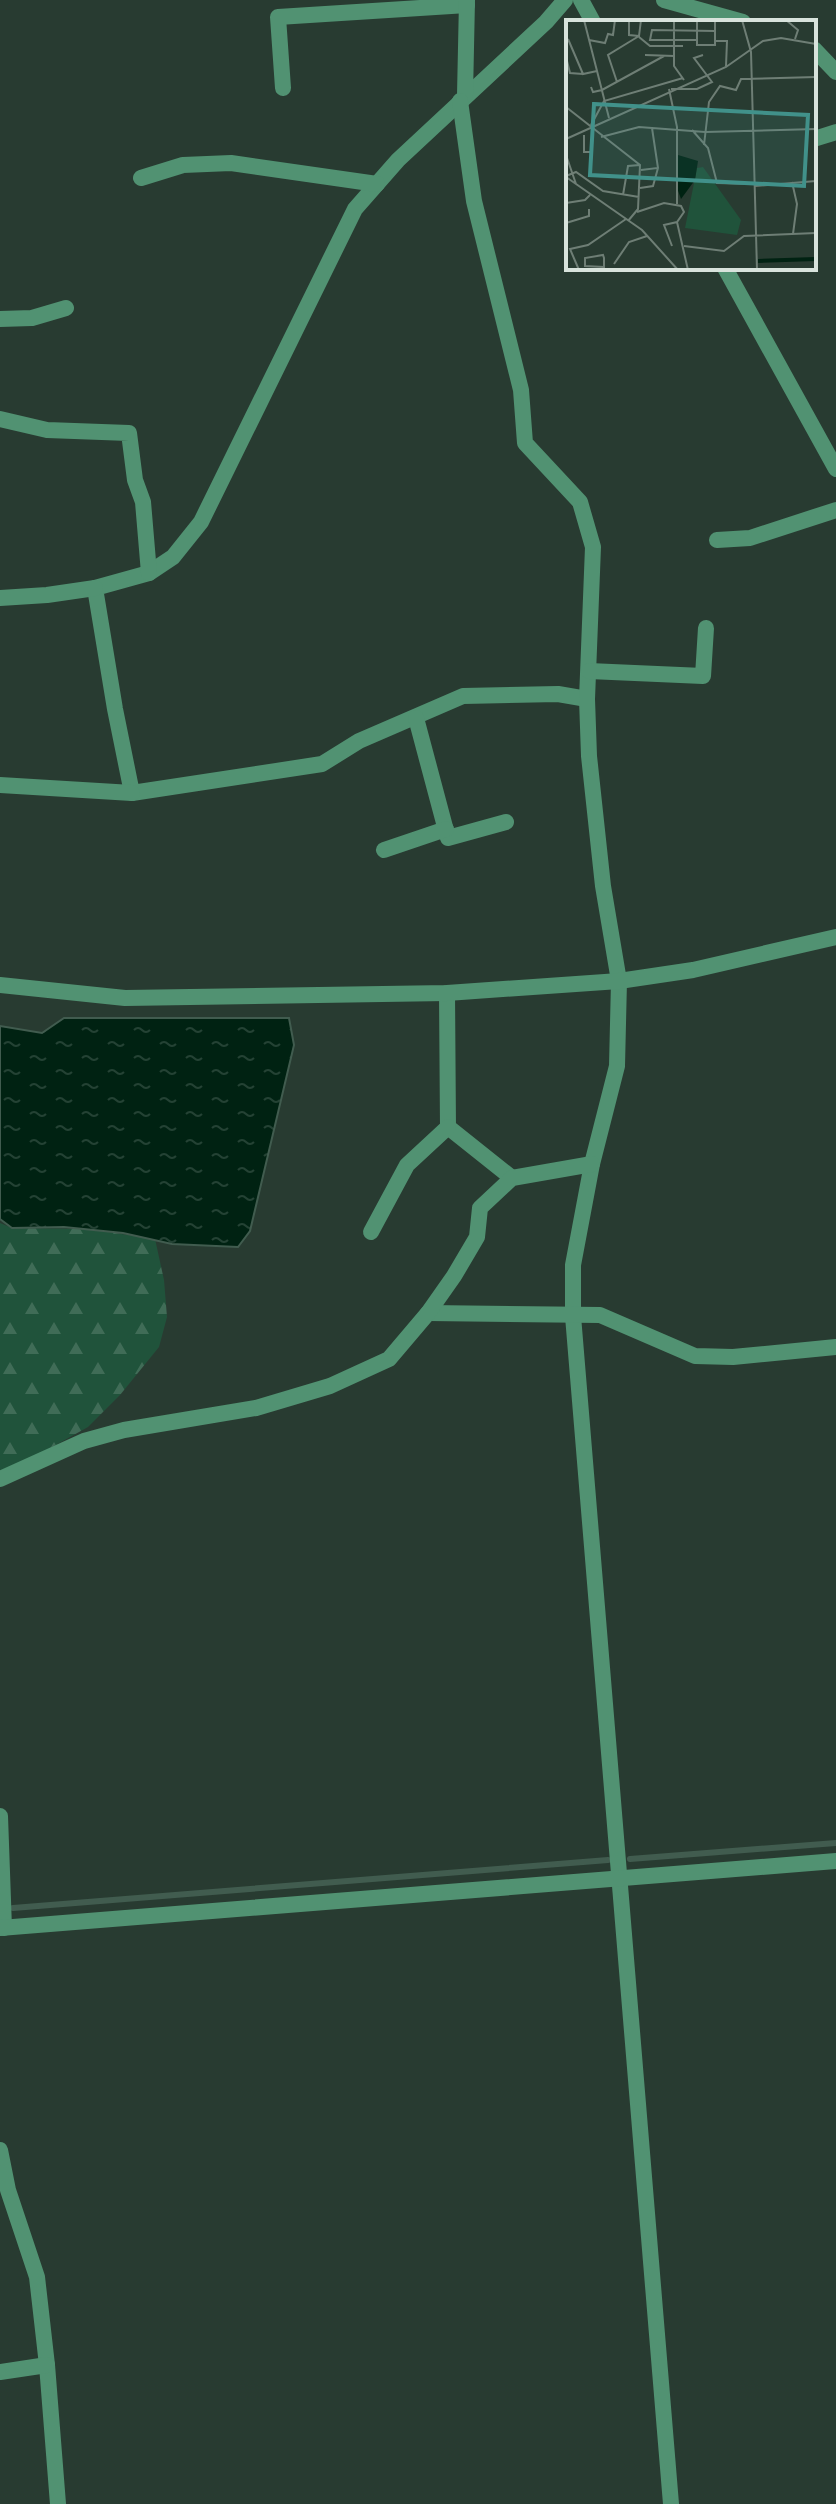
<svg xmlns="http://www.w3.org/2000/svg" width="836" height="2504" viewBox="0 0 836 2504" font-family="'DejaVu Sans',sans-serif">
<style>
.forest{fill:url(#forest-firs)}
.water{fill:url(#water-ripples);stroke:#415c4f;stroke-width:2}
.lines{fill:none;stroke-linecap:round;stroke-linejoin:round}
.stream{stroke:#415c4f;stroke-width:6}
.minor{stroke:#519272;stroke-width:16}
.tertiary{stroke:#519272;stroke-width:16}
.inset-river{fill:none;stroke:#002212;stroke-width:4}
.inset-road{fill:none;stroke:#6e7e75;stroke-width:2}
.view{fill:#41918a;fill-opacity:0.15;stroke:#41918a;stroke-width:4}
.inset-edge{fill:none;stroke:#d8e3dc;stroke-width:4}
</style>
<defs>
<pattern id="forest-firs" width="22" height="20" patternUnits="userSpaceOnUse" patternTransform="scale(2)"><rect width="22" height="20" fill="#20533b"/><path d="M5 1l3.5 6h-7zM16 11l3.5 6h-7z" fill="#406c57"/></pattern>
<pattern id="water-ripples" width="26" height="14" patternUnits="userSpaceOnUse" patternTransform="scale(2)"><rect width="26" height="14" fill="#002212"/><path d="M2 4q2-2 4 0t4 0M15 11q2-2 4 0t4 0" fill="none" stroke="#244234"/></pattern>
</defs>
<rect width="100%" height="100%" fill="#283b31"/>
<path class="forest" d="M0 1223 12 1228 88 1229 155 1239 164 1280 167 1317 159 1347 120 1395 88 1427 0 1476Z"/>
<path class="water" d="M64 1018H289L294 1045 250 1231 238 1247 172 1244 123 1233 64 1227 12 1228 0 1219V1026L42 1033Z"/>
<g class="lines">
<g class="stream">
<path d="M630 1859 836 1843"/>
<path d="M13 1908 608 1860"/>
</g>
<g class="minor">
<path d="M565 0 546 22 398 160 355 209 201 522 173 557 149 573 95 588 115 709 132 793 322 764 359 741 463 696 558 694 587 699"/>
<path d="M664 0 743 22"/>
<path d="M814 49 836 72"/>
<path d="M283 88 278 17 467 5"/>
<path d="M465 95 467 0"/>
<path d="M460 101 474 201 521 390 525 443 580 502 593 547 587 699 589 756 603 886 619 981 617 1066 592 1164 573 1265V1316L671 2504"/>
<path d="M141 178 183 165 231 163 377 184"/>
<path d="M0 319 32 318 66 308"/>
<path d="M0 419 47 430 129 433 135 480 143 502 149 573"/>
<path d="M717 540 750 538 836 510"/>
<path d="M589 671 703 676 706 628"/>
<path d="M416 718 448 838 506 822"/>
<path d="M0 785 132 793"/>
<path d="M384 850 446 829"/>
<path d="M447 993 448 1127 512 1178"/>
<path d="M371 1232 407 1165 448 1127"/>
<path d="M428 1313 600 1315 695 1356 733 1357 836 1347"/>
<path d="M0 1479 84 1441 124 1430 256 1408 330 1386 389 1359 428 1313 454 1276 477 1237 480 1208 512 1178 592 1164"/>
<path d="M0 1816 4 1928"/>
<path d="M0 1928 836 1861"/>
<path d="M0 2150 8 2190 37 2277 47 2365 58 2504"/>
<path d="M0 2372 47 2365"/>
</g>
<g class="tertiary">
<path d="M581 0 593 22"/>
<path d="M814 139 836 132"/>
<path d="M725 268 836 469"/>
<path d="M0 598 47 595 95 588"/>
<path d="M0 985 125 998 447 993 619 981 693 970 836 937"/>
</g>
</g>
<g transform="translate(566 20)">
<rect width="250" height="250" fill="#283b31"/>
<path d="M137 147 175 200 171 215 119 208 131 148Z" fill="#20533b"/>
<path d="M112 135 132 141 129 160 115 179 110 165Z" fill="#002212"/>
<path class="inset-river" d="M192 241 250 239"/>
<path class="inset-road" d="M18 0 43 98M63 0V15L73 16 75 0M108 0V46L118 60M131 0V25H149V0M176 0 185 32 191 250M220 0 232 10 229 19M87 1H131M73 17 84 26H117M2 19 17 54 31 51M23 20 39 23 42 14 47 15 49 0M131 20H84L86 10 149 11M149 21H161L160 46M79 35 108 36M0 37 4 53 17 54M51 62 42 35 73 16M25 67 27 72 36 70 98 36M103 69 111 107V184M105 69H131L146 62 128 38 137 35M0 87 74 145 72 189 62 201M25 105 38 81 117 58M126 110 142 128 151 163 189 164M18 115V132H27M35 117 73 107 139 112 250 109M0 119 160 47 197 21 215 18 250 24M138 125 143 82 154 66 170 70 175 59 250 57M0 135 10 164M75 150 92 148 86 108M0 156 10 152 37 171 73 177M0 157 76 210 112 250M226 162 231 184 227 214M189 166 250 161M74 168 87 166 92 148M57 175 62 146 74 145M0 183 19 180 24 175M71 192 98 183 115 186 118 192 111 202 98 205 106 226M111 202 122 250M0 203 23 196V189M118 226 158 231 178 216 250 213M48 244 63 222 81 216M13 250 4 229 22 225 60 199M38 250V238L37 235 19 238V246L38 247"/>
<path class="view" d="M28 84 242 95 238 166 24 155Z"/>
<rect width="250" height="250" class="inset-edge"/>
</g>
</svg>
